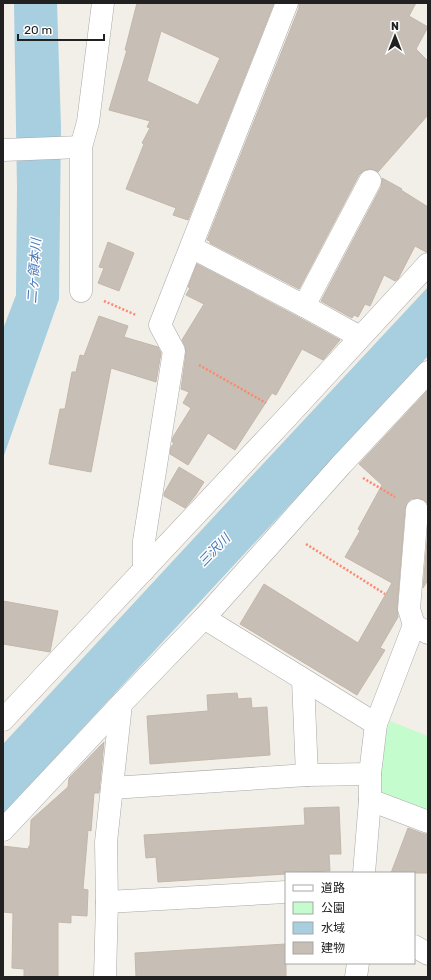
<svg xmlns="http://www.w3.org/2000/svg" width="431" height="980" viewBox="0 0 431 980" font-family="Rubik,'Noto Sans JP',sans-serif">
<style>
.park{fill:#c5fccd}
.water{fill:#a7cfe0}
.building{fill:#c7beb6;stroke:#c4b7a9;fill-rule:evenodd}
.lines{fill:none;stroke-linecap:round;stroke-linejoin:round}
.minor-casing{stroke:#a8a8a8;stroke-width:23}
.path{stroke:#ff876c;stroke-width:2.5;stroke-dasharray:2 2;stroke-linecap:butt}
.minor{stroke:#fff;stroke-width:22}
.labels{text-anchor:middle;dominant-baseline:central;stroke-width:3;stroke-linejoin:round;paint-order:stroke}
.water-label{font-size:13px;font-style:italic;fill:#4976b6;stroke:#fff}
</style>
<rect width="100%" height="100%" fill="#f2efe8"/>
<path class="park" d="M390 721 428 736V811L379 791 386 732Z"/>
<g class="water">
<path d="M14 3H57L61 127 59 299 3 458V329L16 295 17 189Z"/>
<path d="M428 287V356L3 814V744L56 687 246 482Z"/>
</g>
<g class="building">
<path d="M137 3H274L188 220 173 215 176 208 126 189 144 144 142 143 150 128 147 127 150 121 109 110 127 50H125ZM161 31 220 58 198 105 147 81Z"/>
<path d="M299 3H416L409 16 428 27 416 49 428 61V115L378 172 375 170 369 169 363 171 359 175 299 289 210 243V241L207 240 299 8Z"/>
<path d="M382 178 402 189 401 190 428 207V252H426L415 246 398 279 395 281 384 275 370 306 365 304 358 317 354 315 352 318 321 301 381 187 382 181Z"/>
<path d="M108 242 134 253 119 291 98 283 104 268 99 267Z"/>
<path d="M197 264 298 317 340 340 323 360 302 349 276 395 272 393 235 450 208 433 188 465 170 454 171 447 174 443 172 442 173 437 191 408 183 403 189 392 181 389 186 353 185 346 182 340 204 304 186 295 190 288 188 287Z"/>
<path d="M99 316 128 326 124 337 158 347 161 353 156 382 111 368 91 472 49 464 60 409H65L72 372H76L80 355 84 356Z"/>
<path d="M428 390V504L424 500 418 498 411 499 407 503 405 509 397 608 398 617 380 648 385 650 357 695 240 624 264 584 358 643 392 583 345 557 360 531 358 529 382 485 359 464Z"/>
<path d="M179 467 204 482 195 496 185 508 164 496V493Z"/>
<path d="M428 529V580L423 588Z"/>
<path d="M3 601 58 611 50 652 3 644Z"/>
<path d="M237 693 238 699 251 698 252 708 267 707 270 755 150 764 147 716 208 711 207 695Z"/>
<path d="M104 742 99 793H94L91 831 88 830 83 889 88 890 87 916 71 915V923L58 922V977H24V969L12 968 13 913 3 912V846L28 849 29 846H30L31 820 68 787 69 778Z"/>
<path d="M339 807 341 854H329L330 871 286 873V874L158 882 156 857 146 858 144 835 305 825 304 808Z"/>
<path d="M408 828 424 834H428V873H391Z"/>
<path d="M286 944V977H136L135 953Z"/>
</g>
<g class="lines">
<g class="minor-casing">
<g id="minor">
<path d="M3 150 81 147"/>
<path d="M191 247 304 306 360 337"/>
<path d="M81 291V147L88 122 103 3"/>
<path d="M304 306 370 181"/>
<path d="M417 510 409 609 414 625 428 633"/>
<path d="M144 570V541L174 351 160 325 287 3"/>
<path d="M204 618 376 724"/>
<path d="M303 680 307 775"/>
<path d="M3 720 288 416 428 264"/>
<path d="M112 788 307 775 370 774"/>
<path d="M370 800 428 822"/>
<path d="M3 830 121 704 204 618 284 529 341 465 428 372"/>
<path d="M364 873 370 800V774L376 724 414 625"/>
<path d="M107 902 286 892"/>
<path d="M414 946 428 954"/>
<path d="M105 977 107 902 106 842 121 704"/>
<path d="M356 977 358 963"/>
</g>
</g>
<g class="path">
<path d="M104 301 136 315"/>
<path d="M199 365 266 403"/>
<path d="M363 478 395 497"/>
<path d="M306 544 385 594"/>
</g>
<use href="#minor" class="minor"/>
</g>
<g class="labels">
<g class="water-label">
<text transform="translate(34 271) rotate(-86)">二ヶ領本川</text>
<text transform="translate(214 550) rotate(-46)">三沢川</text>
</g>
</g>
<rect width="431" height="980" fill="none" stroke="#212121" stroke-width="8"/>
<rect x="285" y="872" width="130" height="92" fill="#ffffff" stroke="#a6a6a6"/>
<rect x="293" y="885" width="20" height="6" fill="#ffffff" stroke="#a6a6a6"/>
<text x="321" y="892" font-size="12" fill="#212121">道路</text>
<rect x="293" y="902" width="20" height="12" fill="#c5fccd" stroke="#a6a6a6"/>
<text x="321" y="912" font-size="12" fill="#212121">公園</text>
<rect x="293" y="922" width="20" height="12" fill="#a7cfe0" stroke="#a6a6a6"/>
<text x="321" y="932" font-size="12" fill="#212121">水域</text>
<rect x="293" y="942" width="20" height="12" fill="#c7beb6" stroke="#a6a6a6"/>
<text x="321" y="952" font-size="12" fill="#212121">建物</text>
<g transform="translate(395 36)" stroke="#ffffff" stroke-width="3" paint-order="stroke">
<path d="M0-3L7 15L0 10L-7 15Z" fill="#212121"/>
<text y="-6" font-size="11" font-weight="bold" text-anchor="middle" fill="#212121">N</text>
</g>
<path d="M18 34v6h86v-6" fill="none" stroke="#212121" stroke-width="2"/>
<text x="24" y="34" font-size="12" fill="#212121" stroke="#ffffff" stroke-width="3" paint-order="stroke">20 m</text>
</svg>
